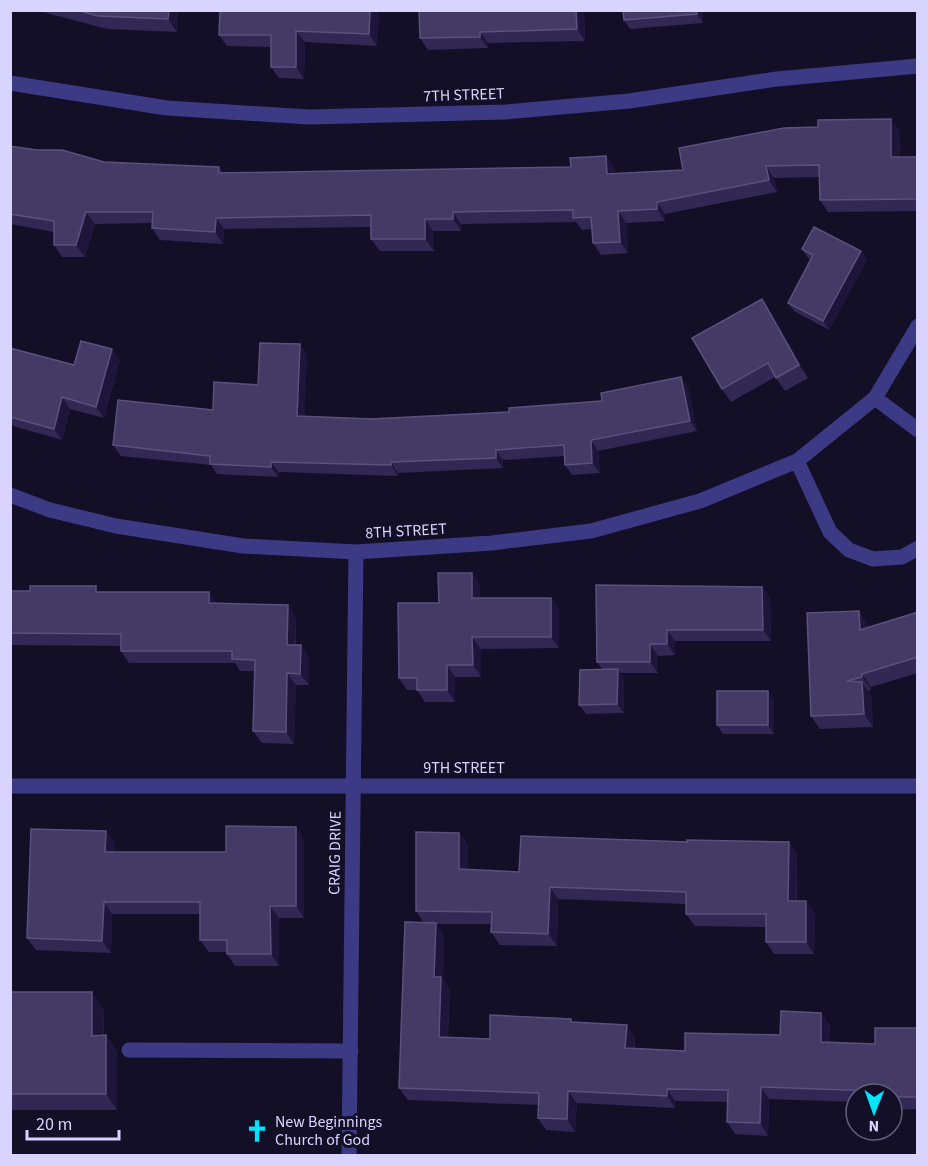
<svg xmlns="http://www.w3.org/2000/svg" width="928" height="1166" viewBox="0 0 928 1166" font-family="'Source Sans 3',sans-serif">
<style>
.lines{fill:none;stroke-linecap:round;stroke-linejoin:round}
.lane{stroke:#3d3a85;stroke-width:15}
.street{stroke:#3d3a85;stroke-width:15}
.wall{fill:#312854}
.shaded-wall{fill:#1d163a}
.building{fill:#433a66;stroke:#5a527e;stroke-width:1.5}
.labels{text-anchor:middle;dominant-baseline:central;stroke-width:6;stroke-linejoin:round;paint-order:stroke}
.street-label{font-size:16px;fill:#d9d4ff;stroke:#130f26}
.poi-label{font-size:16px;fill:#d9d4ff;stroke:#130f26;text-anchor:start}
</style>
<rect width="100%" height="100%" fill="#130f26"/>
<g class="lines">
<path class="lane" d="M129 1050 351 1051"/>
<g class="street">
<path d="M10 83 167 108 309 117 506 112 629 101 777 79 918 66"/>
<path d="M875 398 918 430"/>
<path d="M797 461 830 532 849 550 873 559 902 557 918 548"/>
<path d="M10 495 50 510 116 526 243 546 356 552 492 543 591 531 700 501 797 461 875 398 918 326"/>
<path d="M10 786H918"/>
<path d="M349 1156 356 552"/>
</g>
</g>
<g class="wall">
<path d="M35 10H178L177 32 107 29Z"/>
<path d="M379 10 377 46 305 42 304 79 279 78 271 67V47L227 46 219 35Z"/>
<path d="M584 10 585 41 488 43V48L428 50 420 38Z"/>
<path d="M623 10H733L702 11 703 23 630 29 624 20Z"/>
<path d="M891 119 899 131 900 157H918V211L828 212 820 200 819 177 774 178 777 192 665 214V221L626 223 628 253 601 255 593 243 592 229 582 230 576 222 461 224V231H433L434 251H380L371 239V227L224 229 223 244 160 240 152 228V223L95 224 85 257H62L54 245V232L10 224V146L104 162 219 167 223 173 571 167 606 156 614 168 615 174 683 170 818 127Z"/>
<path d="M802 249 861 251 867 260 829 330 794 311 788 303 811 259 808 258Z"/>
<path d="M771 312 808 378 785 391 775 377 731 402 722 389Z"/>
<path d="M10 348 74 365 120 360 104 418 70 409 62 440 13 426 10 422Z"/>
<path d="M307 355 304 417 371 419 509 412 602 401 681 377 688 388 697 431 598 451 600 473 572 475 565 465 564 456 503 460V468L398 473V476L279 472 278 477 217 474 211 465 121 456 113 445 213 410 258 385Z"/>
<path d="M472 573 480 585V598L559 609V648L481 649V677H455V702H425L417 690H407L399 678 439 603Z"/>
<path d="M762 587 770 598 771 641H675V655L658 656V673H620L624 678V713L586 714 579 705 602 669 597 662Z"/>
<path d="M10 591 100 592 216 603 296 617V645L309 657V685H296L294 744 262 743 253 731 255 671H240L235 663H129L121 651V646L10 645Z"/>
<path d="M918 612V673L871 687V690L868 691 871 695 873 727 820 729 811 716 868 624 869 628Z"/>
<path d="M774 700V734H723L717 725Z"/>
<path d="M459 833 468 845V870L519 872 687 842H789L797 854V901L815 913 814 954H774L766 942V927L695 926 686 914V904L558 899 557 946 500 945 491 932 492 924H436L444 936 443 979 450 989 448 1037 490 1039 574 1022 635 1038V1048L685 1051 780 1035 821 1013 830 1025 829 1042 875 1044 918 1028V1109L892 1110V1094H856V1102L769 1099 768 1136 735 1134 727 1122 728 1102 675 1101V1108L577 1103 575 1132 546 1130 538 1118V1105L408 1100 399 1088 424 923 416 911Z"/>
<path d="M304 839V918H279V966H235L227 954V952H209L200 940V914H112L111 953 36 950 27 938 115 843 114 852H226Z"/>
<path d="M10 992 104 1009V1036L106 1035 117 1052V1110H10Z"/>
</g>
<g class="shaded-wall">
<path d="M169 10H178L177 32 168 19Z"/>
<path d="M370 10H379L377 46 369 34Z"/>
<path d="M576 10H584L585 41 577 29Z"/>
<path d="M696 10 702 11 703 23 697 14Z"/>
<path d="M296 31 305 42 304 79 296 67Z"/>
<path d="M480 32 488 43V48L480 37Z"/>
<path d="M891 119 899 131 900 169 891 157Z"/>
<path d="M606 156 614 168 615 186 607 174Z"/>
<path d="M766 166 774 178 777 192 769 180Z"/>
<path d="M657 202 665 214V221L657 209Z"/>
<path d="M618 211 626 223 628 253 620 242Z"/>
<path d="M86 212 95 224 85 257 76 245Z"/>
<path d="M453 212 461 224V231L453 219Z"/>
<path d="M216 218 224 229 223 244 215 232Z"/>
<path d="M425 219 433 231 434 251 425 239Z"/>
<path d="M861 251 867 260 829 330 823 321Z"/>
<path d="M762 299 771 312 808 378 799 365Z"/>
<path d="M300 344 307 355 304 427 297 416Z"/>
<path d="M112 349 120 360 104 418 96 407Z"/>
<path d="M681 377 688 388 697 431 690 421Z"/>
<path d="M62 397 70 409 62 440 54 429Z"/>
<path d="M591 440 598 451 600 473 592 463Z"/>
<path d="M496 450 503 460V468L496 458Z"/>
<path d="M271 462 279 472 278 477 271 467Z"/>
<path d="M391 462 398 473V476L391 465Z"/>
<path d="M472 573 480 585V610L472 598Z"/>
<path d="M762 587 770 598 771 641 763 630Z"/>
<path d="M209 592 217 604 209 603Z"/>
<path d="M551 598 559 609V648L551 637Z"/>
<path d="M288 605 296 617 295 657 287 645Z"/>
<path d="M859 611 868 624 869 643 860 630Z"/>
<path d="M667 630 675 641V655L667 644Z"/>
<path d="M472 637 481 649V677L473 665Z"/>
<path d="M650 644 658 656V673L650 662Z"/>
<path d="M301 645 309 657V685L300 674Z"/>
<path d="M447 665 455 677V702L447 690Z"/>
<path d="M618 669 624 678V713L617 704Z"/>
<path d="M287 673 296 685 294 744 286 732Z"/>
<path d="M862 674 871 687V690L862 677Z"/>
<path d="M862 682 871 695 873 727 864 714Z"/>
<path d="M768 691 774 700V734L768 725Z"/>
<path d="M296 827 304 839V918L296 906Z"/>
<path d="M106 831 115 843 114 864 105 852Z"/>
<path d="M459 833 468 845V882L459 869Z"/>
<path d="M789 842 797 854 796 913 788 901Z"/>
<path d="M550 887 558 899 557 946 548 934Z"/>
<path d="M806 901 815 913 814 954 806 942Z"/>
<path d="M104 902 112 914 111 953 102 941Z"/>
<path d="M270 906 279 918V966L271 954Z"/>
<path d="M436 923 444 936 443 979 450 989 447 1049 439 1037 434 977Z"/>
<path d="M92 992 104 1009 103 1052 92 1036Z"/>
<path d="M821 1013 830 1025 829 1054 821 1042Z"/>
<path d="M627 1025 635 1038 634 1060 625 1048Z"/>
<path d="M106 1035 117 1052V1110L106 1094Z"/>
<path d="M761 1087 769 1099 768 1136 760 1123Z"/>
<path d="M667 1089 675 1101V1108L667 1096Z"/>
<path d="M568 1091 577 1103 575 1132 567 1119Z"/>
</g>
<g class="building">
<path d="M76 10H169L168 19 98 16Z"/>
<path d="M220 10H370L369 34 296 31V67H271V35H219Z"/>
<path d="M419 10H576L577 29 480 32V37L420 38Z"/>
<path d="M623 10H696L697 14 624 20Z"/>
<path d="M891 119V157H918V199L820 200 819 165 766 166 769 180 657 202V209L618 211 620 242 593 243 591 217 573 218V210L453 212V219H425V239H371V215L216 218 215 232 152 228 153 212H86L76 245H54V221L10 214V146L37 150H62L104 162 219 167 218 173 571 167 570 158 606 156 607 174 683 170 679 148 784 128 818 127V120Z"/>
<path d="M814 227 861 251 823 321 788 303 813 255 802 249Z"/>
<path d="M762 299 799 365 776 378 768 363 722 389 692 338Z"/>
<path d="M81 341 112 349 96 407 62 397 54 429 10 417V348L74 365Z"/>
<path d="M260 343 300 344 297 416 371 419 509 412V408L602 401 601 393 681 377 690 421 591 440 592 463 565 465 564 445 496 450V458L391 462V465L271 462V467L210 464V456L113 445 118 400 213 410 214 382 258 385Z"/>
<path d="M438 573H472V598H551V637H472L473 665H447V690H417V678H399L398 603H439Z"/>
<path d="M596 585 762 587 763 630H667V644H650V662H597Z"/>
<path d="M30 586H96V592H209V603L288 605 287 645H301L300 674 287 673 286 732 253 731 255 660 232 659V651H121V634L10 633V591H30Z"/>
<path d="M859 611 860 630 918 612V657L862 674V677L847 681 862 682 864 714 811 716 807 613Z"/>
<path d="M618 669 617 704 579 705 580 670Z"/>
<rect x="717" y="691" width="51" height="34"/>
<path d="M226 826 296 827V906H270L271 954H227V940H200V902H104L102 941 27 938 31 829 106 831 105 852H226Z"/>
<path d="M416 832 459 833V869L519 872 521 836 687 842V840L789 842 788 901H806V942H766V914H686V892L550 887 548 934 491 932 492 912 416 911Z"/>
<path d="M405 922 436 923 434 977H441L439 1037 490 1039V1015L571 1019V1022L627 1025 625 1048 685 1051V1033L780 1035 781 1011 821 1013V1042L875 1044V1028H918V1097H892V1094H876V1091L761 1087 760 1123 727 1122 728 1090 667 1089V1096L568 1091 567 1119 538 1118 539 1093 399 1088Z"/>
<path d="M10 992H92V1036L106 1035V1094H10Z"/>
</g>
<defs>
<g id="church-bare" transform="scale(1.8)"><path d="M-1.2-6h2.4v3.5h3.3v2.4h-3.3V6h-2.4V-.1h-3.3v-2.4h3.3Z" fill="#00e5ff" stroke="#130f26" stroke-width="2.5" paint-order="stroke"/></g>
</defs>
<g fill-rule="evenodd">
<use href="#church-bare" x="257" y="1131"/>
</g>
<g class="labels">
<g class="street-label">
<text transform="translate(464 95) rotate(-2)">7TH STREET</text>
<text transform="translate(406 531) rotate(-3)">8TH STREET</text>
<text x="464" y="768">9TH STREET</text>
<text transform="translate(335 853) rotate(-89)">CRAIG DRIVE</text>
</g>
<g class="poi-label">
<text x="275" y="1122">New Beginnings<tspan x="275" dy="18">Church of God</tspan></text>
</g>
</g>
<rect width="928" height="1166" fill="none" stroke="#d9d4ff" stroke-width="24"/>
<g transform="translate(874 1112) rotate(181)"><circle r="28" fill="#130f26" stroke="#625e7d" stroke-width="1.5"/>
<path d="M0-4.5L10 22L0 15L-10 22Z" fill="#00e5ff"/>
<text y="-9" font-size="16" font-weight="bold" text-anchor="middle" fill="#d9d4ff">N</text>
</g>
<path d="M27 1130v9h92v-9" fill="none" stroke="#d9d4ff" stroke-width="3"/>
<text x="36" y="1130" font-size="18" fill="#d9d4ff" stroke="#130f26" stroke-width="4.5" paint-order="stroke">20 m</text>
</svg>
